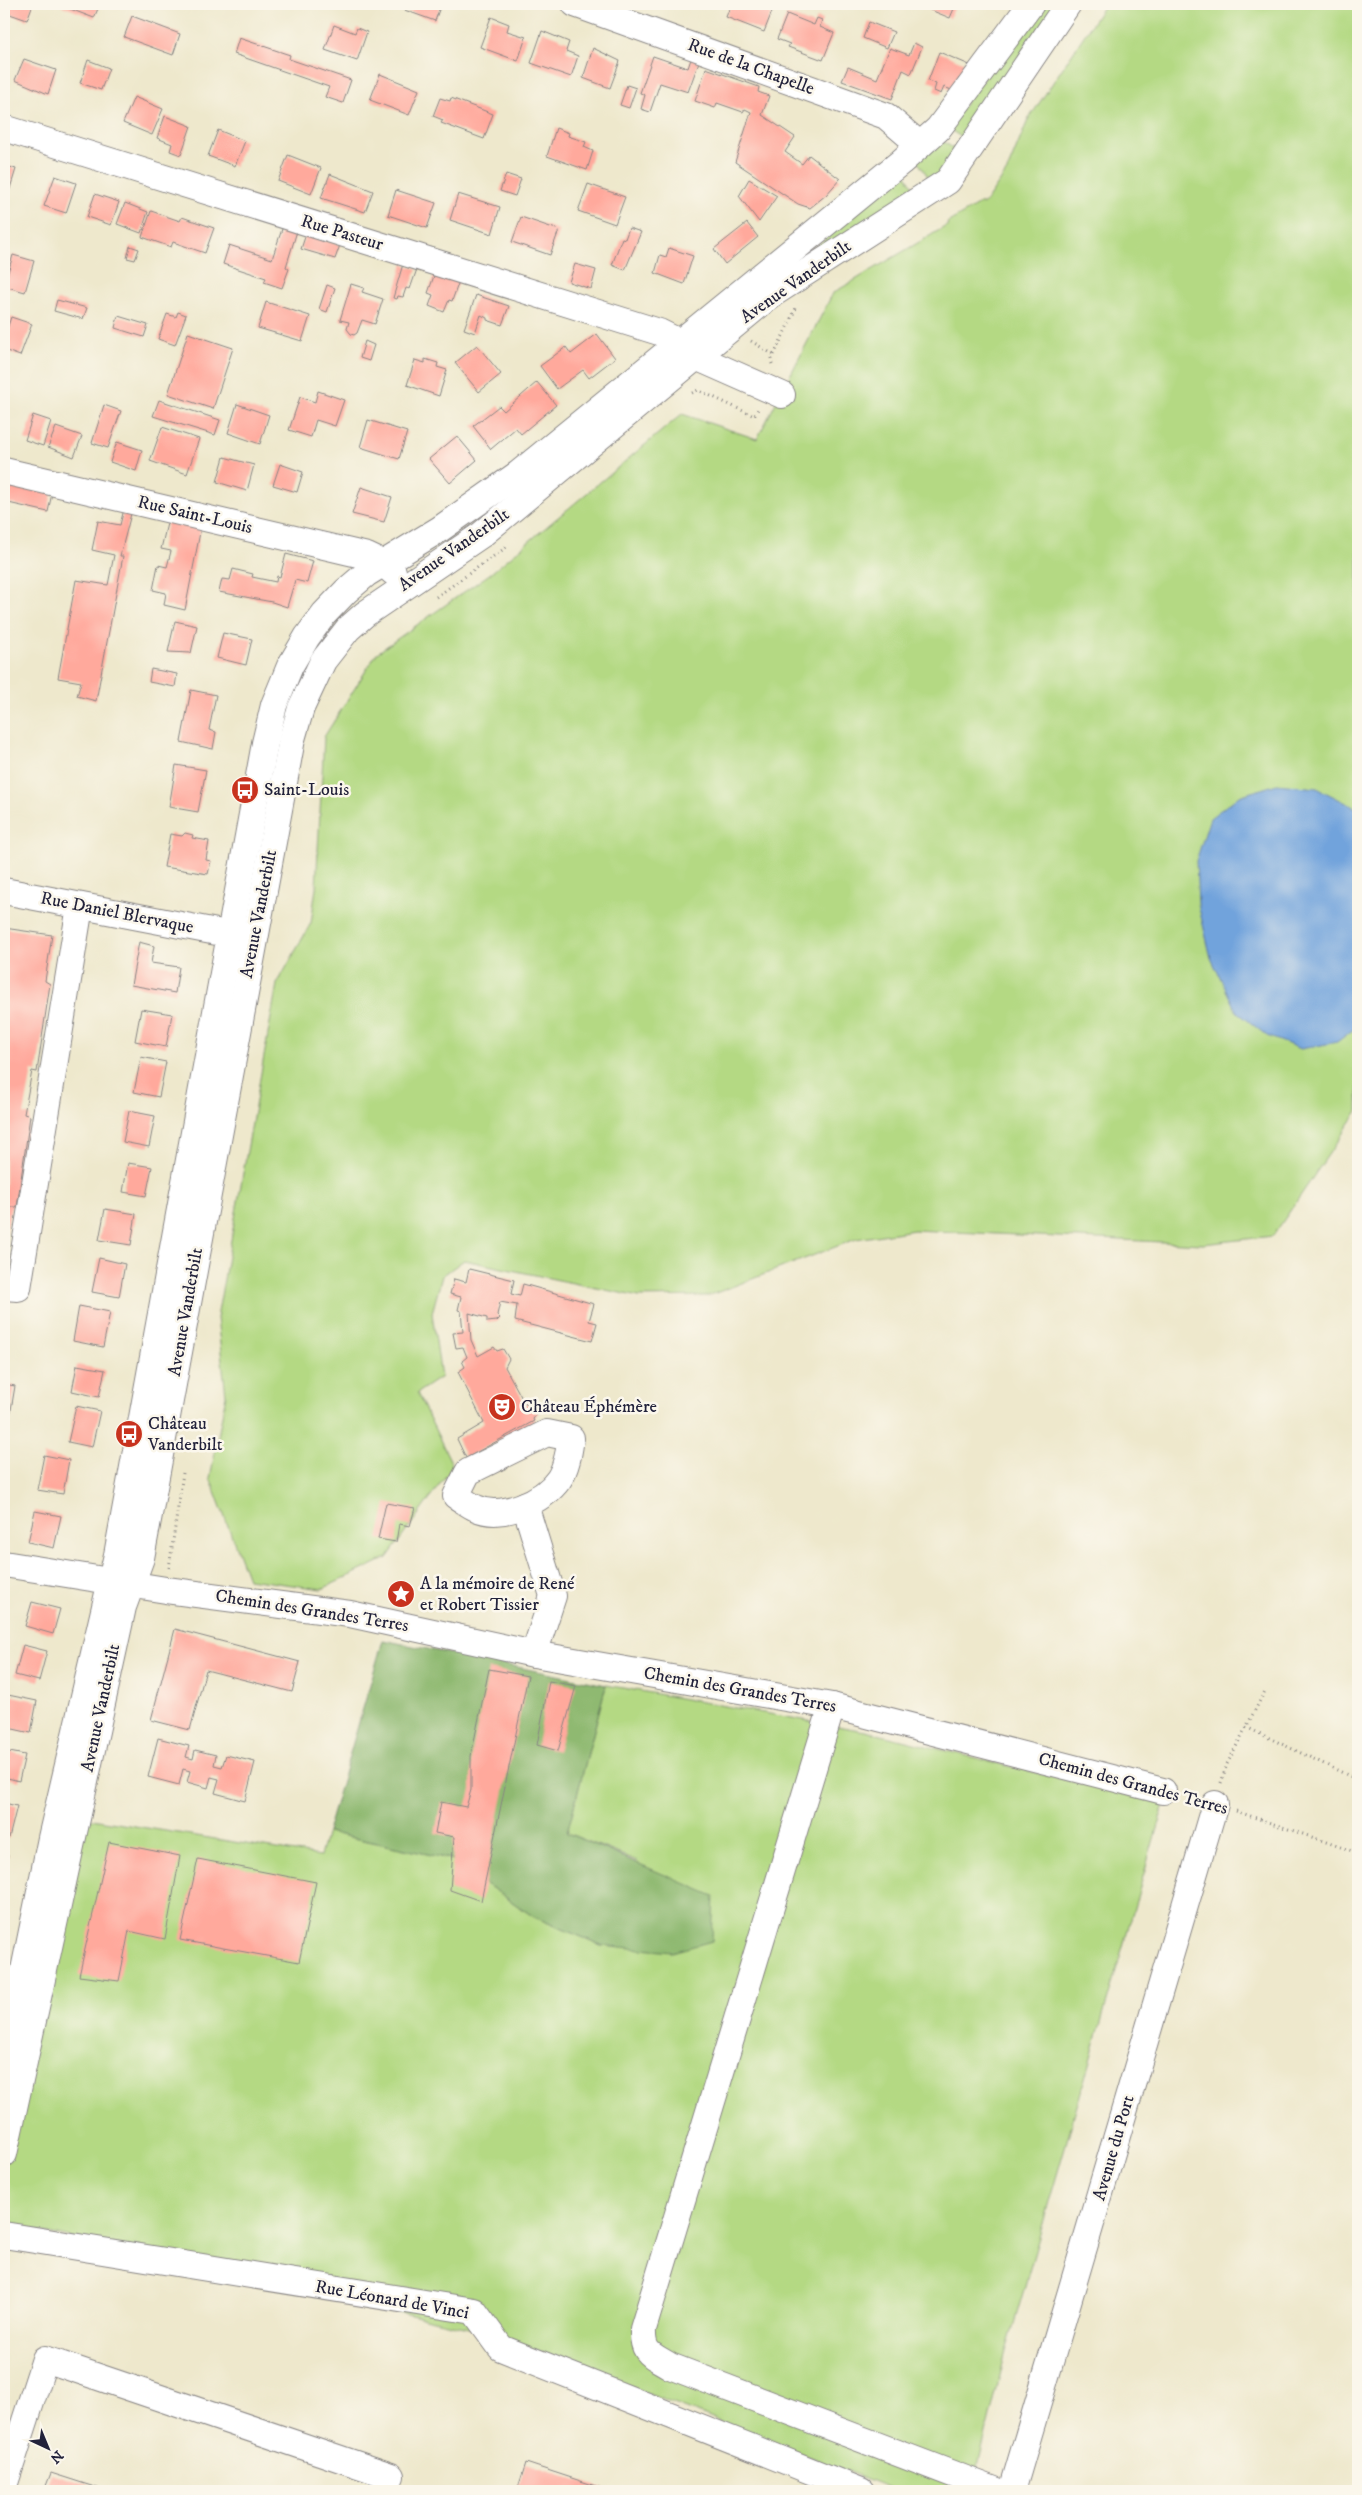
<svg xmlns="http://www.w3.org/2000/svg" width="1362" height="2495" viewBox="0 0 1362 2495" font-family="'IM FELL DW Pica',serif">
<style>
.green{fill:#b4d983;stroke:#6b7e5f}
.forest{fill:#8fb971;stroke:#586e56}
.water{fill:#71a3dc;stroke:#4a628c}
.building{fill:#ffa99c}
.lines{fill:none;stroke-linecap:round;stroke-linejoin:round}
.minor-casing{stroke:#888584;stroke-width:28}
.path{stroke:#888584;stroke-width:3;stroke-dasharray:1 4;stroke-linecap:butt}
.minor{stroke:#fff;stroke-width:26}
.labels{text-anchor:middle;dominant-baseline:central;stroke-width:5;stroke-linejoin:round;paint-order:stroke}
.street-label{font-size:18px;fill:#22223b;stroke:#fbf7ec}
.poi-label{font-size:18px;fill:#22223b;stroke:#fbf7ec;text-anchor:start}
</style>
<rect width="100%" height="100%" fill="#fbf7ec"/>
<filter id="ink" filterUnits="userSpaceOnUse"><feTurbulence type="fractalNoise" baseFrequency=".02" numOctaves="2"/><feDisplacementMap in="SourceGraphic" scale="10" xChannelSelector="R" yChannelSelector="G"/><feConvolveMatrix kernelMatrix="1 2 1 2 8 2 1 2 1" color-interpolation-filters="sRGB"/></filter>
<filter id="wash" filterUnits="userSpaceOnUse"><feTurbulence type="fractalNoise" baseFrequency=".0096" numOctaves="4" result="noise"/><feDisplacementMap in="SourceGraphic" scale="20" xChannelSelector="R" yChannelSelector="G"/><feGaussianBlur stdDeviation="1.12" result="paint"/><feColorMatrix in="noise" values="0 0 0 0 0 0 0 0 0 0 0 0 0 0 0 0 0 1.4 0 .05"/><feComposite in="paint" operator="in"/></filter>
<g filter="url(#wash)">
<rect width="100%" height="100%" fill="#eee8cc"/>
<g class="green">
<path d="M1040 4H1061L969 142 947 128Z"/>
<path d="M1105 4H1358V1111L1273 1236 1203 1244 914 1230 856 1239 708 1296 639 1297 464 1260 442 1276 432 1313 441 1377 417 1393 453 1466 387 1558 322 1589 248 1579 210 1478 226 1395 217 1318 277 984 311 923 316 888 324 737 377 653 491 573 682 414 757 439 833 293 948 225 947 223 981 203 982 205 985 203 1007 171 1028 120Z"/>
<path d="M938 138 962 154 933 184 916 159Z"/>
<path d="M903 170 918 195 761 296Z"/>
<path d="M606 1685 865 1731 1164 1804 1005 2355 972 2491H898L491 2333 4 2223V2098L67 1815 320 1856 327 1832 450 1859 534 1917 601 1945 637 1861 567 1833Z"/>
</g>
<path class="forest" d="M383 1640 606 1685 567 1833 714 1896 712 1941 672 1952 601 1945 534 1917 450 1859 327 1832Z"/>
<path class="water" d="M1277 784 1317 788 1358 809V1026L1337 1042 1301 1049 1267 1036 1236 1011 1211 958 1198 904 1196 861 1210 818 1239 796Z"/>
<g id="blocks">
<g class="building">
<path d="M4 4H33L27 20 4 12Z"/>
<path d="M57 4H100L94 18Z"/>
<path d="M397 4H441L435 21 396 7Z"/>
<path d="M731 4H761L773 9 764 32 726 17Z"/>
<path d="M930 4H956L950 18 928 9Z"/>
<path d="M787 14 814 25 817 18 822 20 820 27 834 33 823 60 788 47 790 44 777 39Z"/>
<path d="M132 16 180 34 173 55 124 37Z"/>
<path d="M491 17 509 24 507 31 526 37 518 61 480 47Z"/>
<path d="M869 22 894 32 887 48 863 38Z"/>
<path d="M334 25 355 33 357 28 367 32 357 61 325 50Z"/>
<path d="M542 31 569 42 566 51 578 56 571 77 531 63Z"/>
<path d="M239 38 290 55 289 59 351 80 343 103 325 97 329 87 234 54Z"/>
<path d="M914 43 922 47 911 74 903 70 892 99 842 81 848 67 877 79 890 48 909 55Z"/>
<path d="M593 48 620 61 610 88 583 78Z"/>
<path d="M939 52 972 66 963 79 959 78 954 91 944 87 941 94 934 91 936 84 928 81Z"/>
<path d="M653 56 688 68 692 56 700 59 688 92 660 83 650 112 641 109 645 95 640 93Z"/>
<path d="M24 59 56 70 48 94 15 80Z"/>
<path d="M88 60 109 68 101 90 80 83Z"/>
<path d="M706 68 759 87 758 92 769 96 762 115 795 137 785 152 802 164 809 155 840 179 826 195 810 208 798 204 735 162 751 112 745 109 743 112 717 103 715 108 695 101Z"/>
<path d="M380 74 419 90 409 115 370 100Z"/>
<path d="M627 85 636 88 629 108 620 105Z"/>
<path d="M134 97 163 109 152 135 123 123Z"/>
<path d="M440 98 450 101 451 98 493 114 484 139 441 123 443 120 433 116Z"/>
<path d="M165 116 191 126 181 155 170 151 172 144 157 138Z"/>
<path d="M556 128 569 133 568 136 586 142 584 147 593 151 587 170 547 156Z"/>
<path d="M218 130 245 141 235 166 208 156Z"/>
<path d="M288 155 321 168 311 194 278 181Z"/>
<path d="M4 165 16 169 8 195 4 193Z"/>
<path d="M330 174 373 191 365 212 321 198Z"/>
<path d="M506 174 521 179 515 196 500 191Z"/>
<path d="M55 176 76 183 66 213 44 206Z"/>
<path d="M749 179 777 196 759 222 739 196Z"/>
<path d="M588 184 625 197 615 224 578 211Z"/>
<path d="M396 190 436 203 427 228 388 215Z"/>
<path d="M95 194 119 202 111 225 87 217Z"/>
<path d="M458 194 500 207 492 234 450 220Z"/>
<path d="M125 203 148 212 141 233 117 224Z"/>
<path d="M151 211 180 221 182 217 214 228 205 253 173 242 171 247 142 237Z"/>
<path d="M521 217 559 230 550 255 512 242Z"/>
<path d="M747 223 758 237 725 264 714 249Z"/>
<path d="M283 226 297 231 286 267 289 269 282 288 264 282 266 278 223 264 229 245 272 259Z"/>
<path d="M629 228 641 232 625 270 612 265 622 238 625 239Z"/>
<path d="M306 234 340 245 335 259 301 249Z"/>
<path d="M130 246 139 249 135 260 127 258Z"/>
<path d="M669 248 693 256 684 284 655 273 660 255 666 257Z"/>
<path d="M13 255 34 261 25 292 4 286Z"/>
<path d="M403 264 417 269 410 289 406 288 403 297 398 296 397 299 393 298Z"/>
<path d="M575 264 596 270 591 289 569 282Z"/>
<path d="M435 273 459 281 452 301 449 300 444 312 429 306 433 295 428 293Z"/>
<path d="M351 284 364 288 362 292 383 299 375 324 362 320 357 333 354 335 351 334 347 329 349 322 340 320Z"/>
<path d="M327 285 335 288 327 312 319 309Z"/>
<path d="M476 295 509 306 502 325 487 320V318L481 315 475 333 464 329Z"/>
<path d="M57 300 87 308 83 319 54 311Z"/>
<path d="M266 302 310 316 302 341 258 328Z"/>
<path d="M178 312 186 315 175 345 158 339 167 314 176 317Z"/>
<path d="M118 316 148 325 144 337 115 328Z"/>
<path d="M11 317 32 324 20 356 4 350V338Z"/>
<path d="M188 333 233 348 213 409 168 394Z"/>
<path d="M597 334 615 358 589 378 583 370 557 389 540 366 566 347 571 354Z"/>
<path d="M365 341 374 345 369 361 360 358Z"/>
<path d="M477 345 501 374 479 392 455 363Z"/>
<path d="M425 359 438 363 437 367 447 370 439 396 407 385 415 360 425 363Z"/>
<path d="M537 382 556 405 521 434 516 428 491 449 473 426 499 406 504 411Z"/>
<path d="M318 391 344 400 335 426 316 420 311 437 289 430 300 397 315 402Z"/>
<path d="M159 400 220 420 215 435 153 416Z"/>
<path d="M237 404 269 415 260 444 228 433Z"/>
<path d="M104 405 121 411 108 448 92 443Z"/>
<path d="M33 415 51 421 43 446 25 440Z"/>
<path d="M368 420 407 432 399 459 360 447Z"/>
<path d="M56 427 82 436 74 457 48 447Z"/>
<path d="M162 427 199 439 187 474 150 461Z"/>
<path d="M457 436 477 460 450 483 429 459Z"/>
<path d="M117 442 142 450 136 471 110 462Z"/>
<path d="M224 457 254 465 247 491 217 482Z"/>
<path d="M280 464 303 472 297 492 273 485Z"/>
<path d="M4 483 52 493 48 512 4 502Z"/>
<path d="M361 487 392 497 384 522 352 514Z"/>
<path d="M124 509 132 510 120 556H123L96 701 77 696 81 682 58 678 76 580 108 585 114 555 92 550 98 521 120 525Z"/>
<path d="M168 519 201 527 185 610 164 605 166 593 153 590 158 565 167 567 171 551 161 549Z"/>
<path d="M286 554 313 561 307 583 295 580 287 607 272 602 219 592 222 579 230 580 233 569 253 574 252 577 276 582 277 576 280 577Z"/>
<path d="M175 621 197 626 191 653 168 652Z"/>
<path d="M223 633 252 639 246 665 217 658Z"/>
<path d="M151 669 177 674 175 687 149 682Z"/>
<path d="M191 690 216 695 209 730 216 732 213 749 181 742Z"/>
<path d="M176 765 206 770 198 812 169 807Z"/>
<path d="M185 833 193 835 192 838 209 841 206 860 211 861 208 874 164 867 170 834 182 836Z"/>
<path d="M4 928 52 935 45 981 50 984 37 1072 32 1071 24 1114 30 1116 17 1207H11L5 1235Z"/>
<path d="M139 942 154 946 151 963 179 967 175 993 131 985Z"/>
<path d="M141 1009 172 1014 166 1047 135 1041Z"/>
<path d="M141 1057 166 1062 159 1097 134 1092Z"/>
<path d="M129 1111 155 1116 149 1147 123 1142Z"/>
<path d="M128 1163 152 1167 146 1196 123 1192Z"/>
<path d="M105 1209 136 1214 131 1245 99 1240Z"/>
<path d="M99 1258 125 1264 119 1297 92 1292Z"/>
<path d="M469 1269 514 1280 511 1294 520 1296 523 1284 594 1304 589 1321 597 1323 592 1341 515 1321 517 1305 500 1302 497 1315 500 1318 497 1321 487 1322V1318L469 1313 471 1340 478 1356 494 1347 497 1351 503 1349 509 1359 505 1367 525 1404H533L538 1413 533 1419 534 1421 466 1458 457 1439 484 1423 458 1372 465 1367 462 1361 467 1357 463 1347 456 1348 453 1333 463 1332 461 1311 458 1310 461 1297 450 1294 454 1279 466 1282Z"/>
<path d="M79 1306 110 1312 103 1347 73 1341Z"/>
<path d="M77 1365 105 1370 99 1397 72 1391Z"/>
<path d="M4 1384 15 1386 8 1428 4 1427Z"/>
<path d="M76 1406 100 1411 92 1447 68 1442Z"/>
<path d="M44 1455 69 1460 63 1494 37 1490Z"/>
<path d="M386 1503 415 1508 410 1526 399 1524 396 1542 378 1539Z"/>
<path d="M35 1511 61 1516 54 1548 28 1542Z"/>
<path d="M32 1602 60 1609 53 1634 25 1626Z"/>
<path d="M175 1629 300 1662 292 1692 206 1670 190 1730 151 1720Z"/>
<path d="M23 1645 47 1651 39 1681 15 1675Z"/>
<path d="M489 1669 528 1676 481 1901 450 1890 454 1837 435 1833 441 1802 466 1807 471 1790V1756Z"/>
<path d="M549 1681 576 1686 558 1751 537 1745Z"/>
<path d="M8 1695 37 1701 31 1733 4 1727Z"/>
<path d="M158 1738 189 1746 186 1757 193 1759 195 1750 216 1755 214 1765 222 1767 226 1755 255 1762 245 1801 215 1793 219 1779 211 1777 208 1788 187 1782 190 1771 183 1769 179 1785 148 1777Z"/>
<path d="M4 1751 25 1755 19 1781 4 1777Z"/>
<path d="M4 1803 17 1806 9 1838 4 1837Z"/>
<path d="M109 1842 180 1856 165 1939 129 1931 119 1981 79 1976Z"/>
<path d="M4 1854 8 1855 5 1870H4Z"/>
<path d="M198 1859 316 1882 299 1962 180 1940Z"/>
<path d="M526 2463 611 2491H517Z"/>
<path d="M51 2473 107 2491H44Z"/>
</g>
</g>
</g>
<g filter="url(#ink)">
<use href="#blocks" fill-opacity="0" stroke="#888584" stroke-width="1"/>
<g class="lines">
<g class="minor-casing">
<g id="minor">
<path d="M575 4 886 116 920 145"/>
<path d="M4 128 659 332 679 342 696 357 782 395"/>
<path d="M4 471 367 556 384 564 393 572"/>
<path d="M4 891 248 938"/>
<path d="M4 1287 18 1288 80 906"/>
<path d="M547 1433 571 1438C569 1451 567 1467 559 1479 544 1501 502 1520 476 1508 469 1505 463 1500 456 1496L468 1472Z"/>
<path d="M525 1505 553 1596 534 1654"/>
<path d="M4 1564 166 1590 350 1614 534 1654 832 1706 1163 1791"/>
<path d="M832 1706 643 2329C642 2354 651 2354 670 2366L997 2491"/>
<path d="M4 2068 51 1838 117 1555 265 743 274 705 290 666 307 637 324 614 346 591 366 574 440 529 518 474 901 162 938 129 1031 4"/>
<path d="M4 2154 123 1607 141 1558 292 739 301 708 323 661 348 629 365 614 481 535 771 295 948 181 1068 4"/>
<path d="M4 2235 474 2311 501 2348 861 2491"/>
<path d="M4 2486 45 2359 391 2476"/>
<path d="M1012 2491 1215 1804"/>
</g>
</g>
<g class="path">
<path d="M751 341 774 355"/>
<path d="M772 364 771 361 797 306"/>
<path d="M692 393 698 390 754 416 758 409"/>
<path d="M436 597 508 546"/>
<path d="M169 1568 183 1473"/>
<path d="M1246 1727 1358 1780"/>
<path d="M1221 1783 1227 1764 1266 1689"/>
<path d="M1236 1811 1358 1853"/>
</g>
<use href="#minor" class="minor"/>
</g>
</g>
<defs>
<g id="bus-disc" transform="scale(1.4375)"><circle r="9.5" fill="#c8321e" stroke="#fbf7ec"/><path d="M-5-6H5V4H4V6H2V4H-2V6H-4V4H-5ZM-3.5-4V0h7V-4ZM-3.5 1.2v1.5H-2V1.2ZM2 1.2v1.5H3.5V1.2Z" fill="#fff"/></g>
<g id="theatre-disc" transform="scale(1.4375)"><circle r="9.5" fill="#c8321e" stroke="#fbf7ec"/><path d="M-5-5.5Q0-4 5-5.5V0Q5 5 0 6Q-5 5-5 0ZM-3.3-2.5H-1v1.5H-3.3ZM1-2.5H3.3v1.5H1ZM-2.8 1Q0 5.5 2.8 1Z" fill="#fff"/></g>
<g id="sight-disc" transform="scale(1.4375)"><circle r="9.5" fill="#c8321e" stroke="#fbf7ec"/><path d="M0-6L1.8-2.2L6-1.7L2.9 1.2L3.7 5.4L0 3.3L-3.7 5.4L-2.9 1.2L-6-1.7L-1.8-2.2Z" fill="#fff"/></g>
</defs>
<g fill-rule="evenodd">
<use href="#bus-disc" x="245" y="790"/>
<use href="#theatre-disc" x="502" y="1407"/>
<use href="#bus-disc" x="129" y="1434"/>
<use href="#sight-disc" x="401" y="1594"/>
</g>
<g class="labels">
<g class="street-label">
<text transform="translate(751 67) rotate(20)">Rue de la Chapelle</text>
<text transform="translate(342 233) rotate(17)">Rue Pasteur</text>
<text transform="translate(796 282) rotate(-35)">Avenue Vanderbilt</text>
<text transform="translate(195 515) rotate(13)">Rue Saint-Louis</text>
<text transform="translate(454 550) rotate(-35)">Avenue Vanderbilt</text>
<text transform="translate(117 913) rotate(11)">Rue Daniel Blervaque</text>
<text transform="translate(259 914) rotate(-79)">Avenue Vanderbilt</text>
<text transform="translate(186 1312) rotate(-80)">Avenue Vanderbilt</text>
<text transform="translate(312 1611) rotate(9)">Chemin des Grandes Terres</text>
<text transform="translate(740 1690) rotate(10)">Chemin des Grandes Terres</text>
<text transform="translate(101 1708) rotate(-78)">Avenue Vanderbilt</text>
<text transform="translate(1133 1784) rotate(15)">Chemin des Grandes Terres</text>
<text transform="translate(1114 2148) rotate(-74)">Avenue du Port</text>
<text transform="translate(392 2300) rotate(10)">Rue Léonard de Vinci</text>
</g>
<g class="poi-label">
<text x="264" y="790">Saint-Louis</text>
<text x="521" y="1407">Château Éphémère</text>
<text x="148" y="1424">Château<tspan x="148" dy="21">Vanderbilt</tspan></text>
<text x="420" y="1584">A la mémoire de René<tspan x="420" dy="21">et Robert Tissier</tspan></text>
</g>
</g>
<rect width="1362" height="2495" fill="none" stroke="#fbf7ec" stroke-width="20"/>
<g transform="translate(48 2448) rotate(136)" stroke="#fbf7ec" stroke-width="4" paint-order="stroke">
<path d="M0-4L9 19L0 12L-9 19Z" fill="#22223b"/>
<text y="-8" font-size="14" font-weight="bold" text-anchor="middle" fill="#22223b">N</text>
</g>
</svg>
